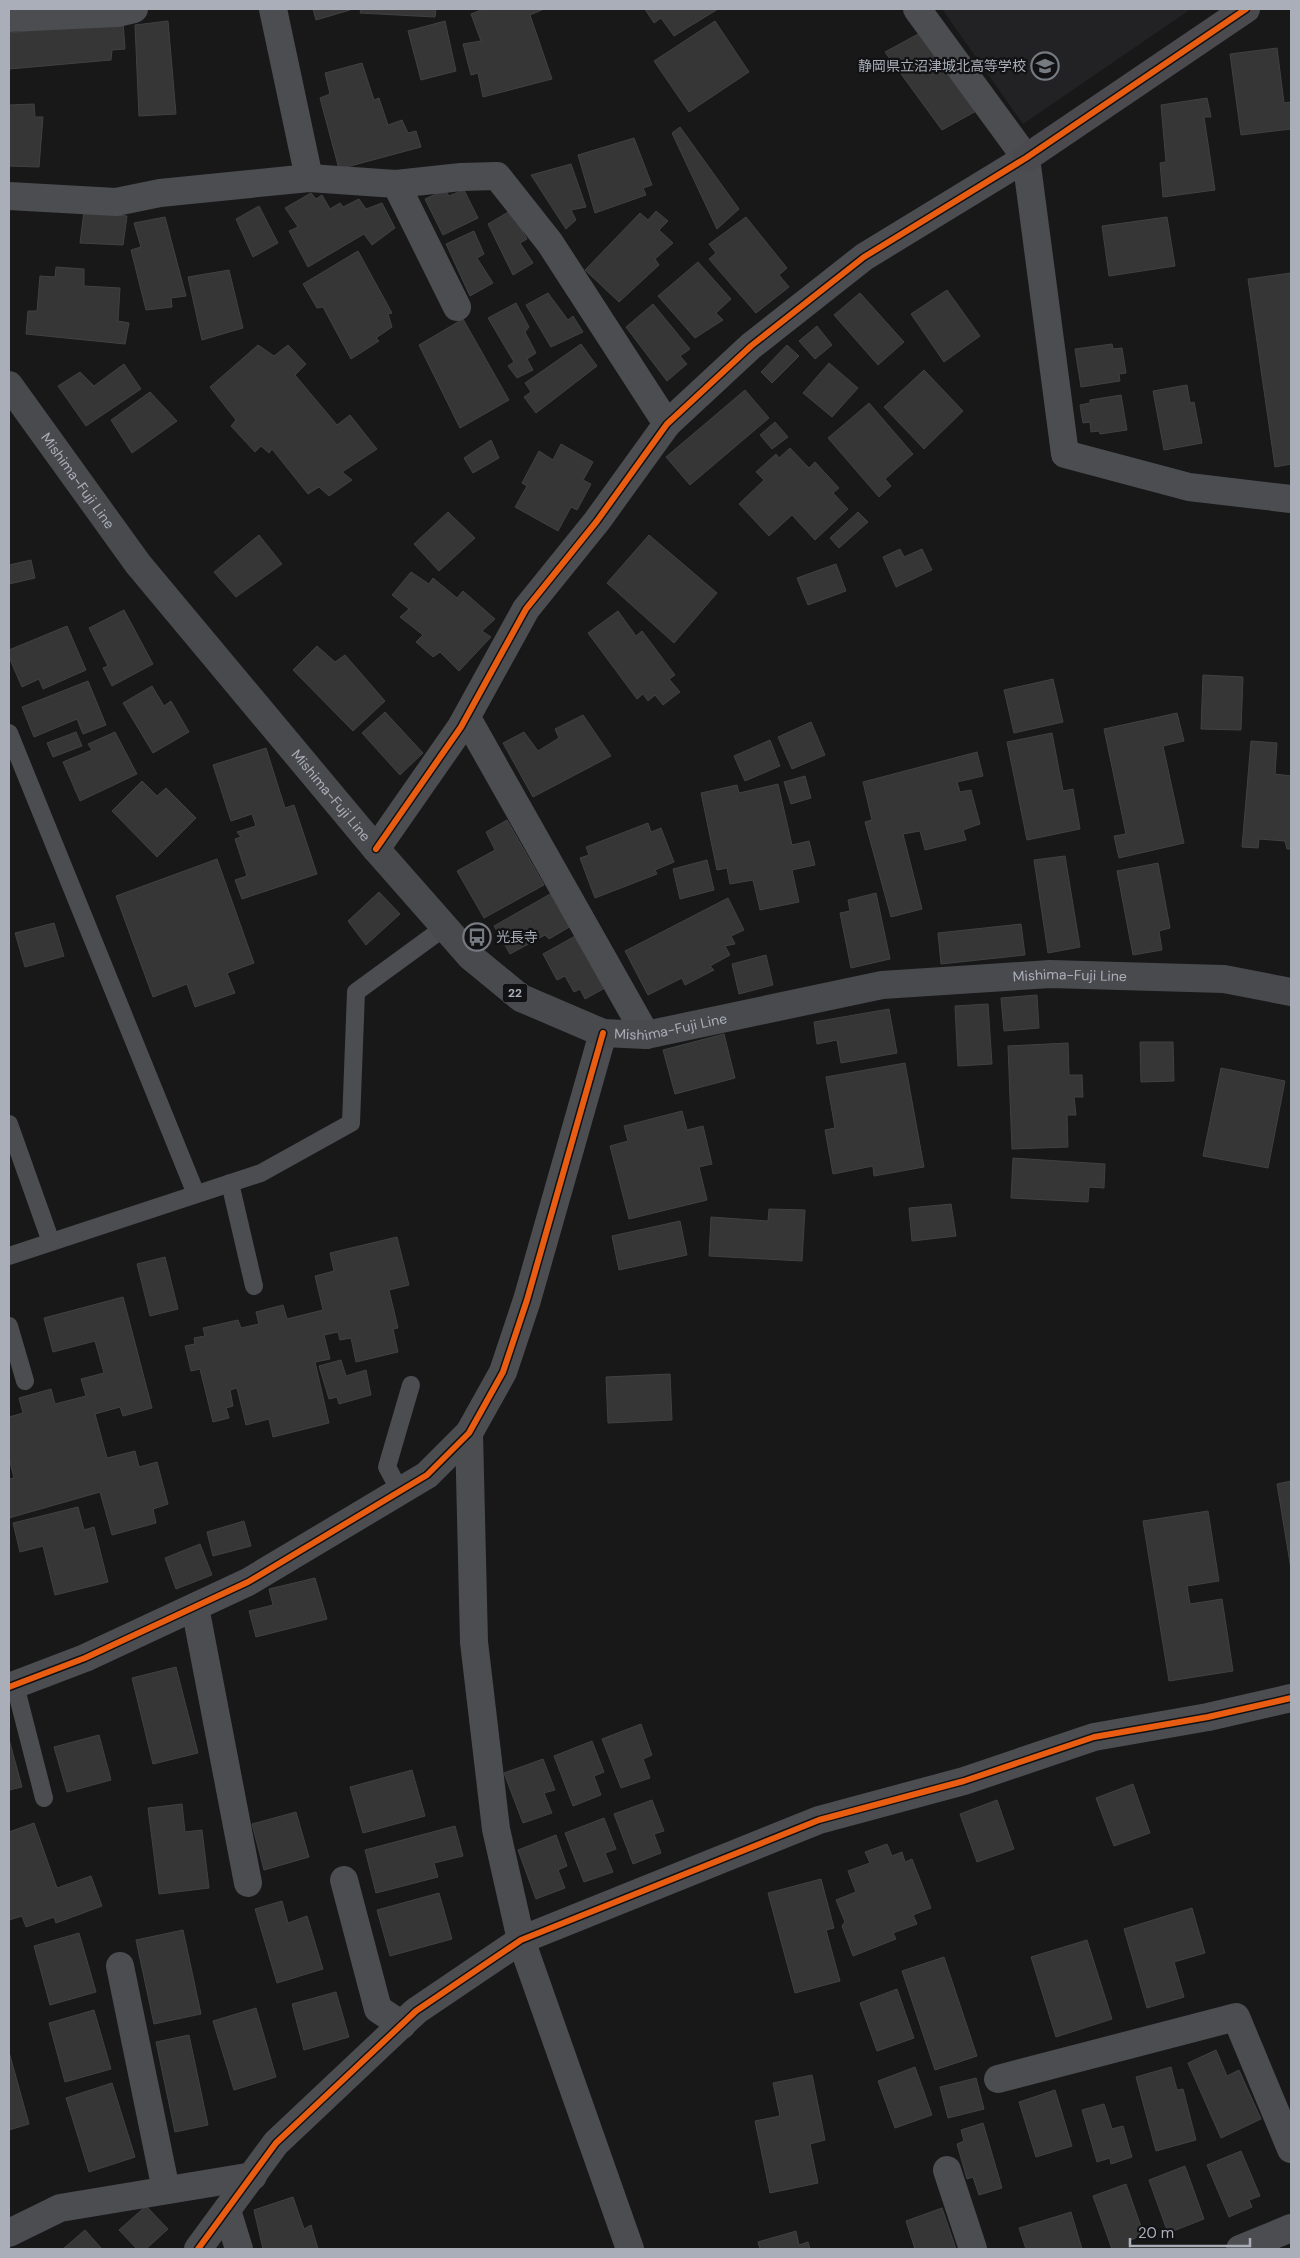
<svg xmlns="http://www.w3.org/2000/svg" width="1300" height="2258" viewBox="0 0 1300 2258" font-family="'DM Sans','Noto Sans JP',sans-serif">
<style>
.built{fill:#222224}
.building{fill:#363637;stroke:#404144}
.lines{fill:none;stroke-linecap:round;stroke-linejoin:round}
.lane{stroke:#4c4d51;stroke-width:18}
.street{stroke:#4c4d51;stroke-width:28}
.secondary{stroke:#4b4b4f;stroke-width:28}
.primary{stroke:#494a4d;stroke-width:28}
.cycleway-casing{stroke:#121214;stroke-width:9}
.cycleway{stroke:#e95d12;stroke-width:6}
.labels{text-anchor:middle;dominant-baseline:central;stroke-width:4.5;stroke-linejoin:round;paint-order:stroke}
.shield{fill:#121214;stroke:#7c7f88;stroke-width:1}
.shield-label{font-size:12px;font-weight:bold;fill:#a9aeb9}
.poi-label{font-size:14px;fill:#a9aeb9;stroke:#121214;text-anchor:end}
.street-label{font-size:14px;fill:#a9aeb9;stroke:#121214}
</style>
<rect width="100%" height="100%" fill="#181818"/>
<path class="built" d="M942 9H1191L1023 124Z"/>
<g class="building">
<path d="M313 9H350V10L316 20Z"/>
<path d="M361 9H436L435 17 360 13Z"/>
<path d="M484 9H544L530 15 552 79 483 97 478 73 471 75 463 44 481 41 471 14Z"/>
<path d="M645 9H718L674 36 661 18 654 23Z"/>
<path d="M123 20 125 49 112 50 111 60 9 69V33Z"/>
<path d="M168 21 176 114 139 116 135 25Z"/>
<path d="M445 21 456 71 421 80 408 31Z"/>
<path d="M715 21 749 72 689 112 654 61Z"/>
<path d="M920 33 978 110 942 130 885 52Z"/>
<path d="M1277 48 1284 103 1291 102V129L1241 135 1230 54Z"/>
<path d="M362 63 374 100 379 98 388 125 402 120 408 133 416 131 421 147 339 169 320 98 330 94 325 73Z"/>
<path d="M1207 98 1211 117H1204L1215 190 1163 197 1160 163 1166 162 1161 105Z"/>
<path d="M34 104 35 117H43L39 167 9 166V105Z"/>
<path d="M680 127 739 209 717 229 672 133Z"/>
<path d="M634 138 652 185 643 188 646 195 595 213 578 155Z"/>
<path d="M571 164 586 207 571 210 576 220 566 229 531 175Z"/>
<path d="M445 190 449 196 464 190 478 218 443 235 425 199Z"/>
<path d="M311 193 316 199 322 195 330 209 340 203 343 207 359 199 366 209 382 203 395 228 372 245 364 234 308 267 289 231 298 227 285 208Z"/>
<path d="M259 206 278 243 253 257 236 219Z"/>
<path d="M84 211 127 216 123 245 80 243Z"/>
<path d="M510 211 527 239 520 243 533 263 513 275 488 224Z"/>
<path d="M656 211 668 221 659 230 673 243 655 259 659 265 619 302 585 270 640 213 648 220Z"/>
<path d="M165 217 186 296 171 298 172 307 146 310 131 250 141 247 134 223Z"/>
<path d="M746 217 787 268 779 275 789 287 756 313 709 259 716 253 709 244Z"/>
<path d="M1167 217 1175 266 1109 276 1102 226Z"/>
<path d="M474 231 484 254 477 258 493 283 470 296 446 244Z"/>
<path d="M358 251 392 313 388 314 392 327 376 338 379 341 351 359 323 307 317 308 303 284Z"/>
<path d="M698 262 731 299 716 313 723 320 695 338 658 296Z"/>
<path d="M56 267 84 269V286L120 288 118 321 129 323 125 344 26 334 28 311H37L40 276 55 277Z"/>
<path d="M229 270 243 328 202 340 188 277Z"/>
<path d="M1291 273V464L1275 467 1248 279Z"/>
<path d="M947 290 980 336 944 362 911 314Z"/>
<path d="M548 293 568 320 573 316 583 332 551 347 526 305Z"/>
<path d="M860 293 904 342 878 365 834 315Z"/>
<path d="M516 303 529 327 525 332 536 353 527 359 533 370 517 378 508 366 514 362 488 318Z"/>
<path d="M653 304 690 349 680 356 687 364 667 381 626 327Z"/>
<path d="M463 319 509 400 460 428 419 345Z"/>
<path d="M817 326 832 345 815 359 799 341Z"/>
<path d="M581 344 597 366 536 413 524 397 531 392 525 383Z"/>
<path d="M1112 344 1113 349 1122 348 1126 373 1119 374 1120 381 1081 387 1075 349Z"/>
<path d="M258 345 274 356 288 345 306 364 295 375 337 425 350 415 377 449 342 472 352 480 329 496 319 487 308 494 272 449 269 453 261 446 255 452 231 426 236 420 210 387Z"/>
<path d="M787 345 799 356 772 383 761 372Z"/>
<path d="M829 363 858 388 832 417 803 393Z"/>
<path d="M124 364 141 389 86 426 58 386 80 372 94 386Z"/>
<path d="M924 370 963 411 924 449 884 407Z"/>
<path d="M1187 385 1190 403 1194 402 1202 443 1164 450 1153 391Z"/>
<path d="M745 390 769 418 690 485 666 457Z"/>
<path d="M150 392 177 421 132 453 111 420Z"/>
<path d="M1121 395 1127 430 1100 434 1099 431 1091 432 1090 422 1083 423 1080 405 1090 403V400Z"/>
<path d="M869 403 913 454 885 479 891 486 879 497 828 438Z"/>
<path d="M775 422 788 437 772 449 760 435Z"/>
<path d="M491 440 499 458 473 473 464 458Z"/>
<path d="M561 444 593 462 583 480 591 484 577 510 571 507 558 531 515 507 527 486 522 483 539 451 553 460Z"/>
<path d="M790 448 809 468 815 462 839 488 833 493 848 509 815 540 792 515 769 536 739 504 764 480 756 472 776 454 779 458Z"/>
<path d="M448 512 475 538 439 571 414 544Z"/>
<path d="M858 512 868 522 839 548 830 538Z"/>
<path d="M259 535 282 564 236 597 214 572Z"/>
<path d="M649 535 717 593 674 643 607 583Z"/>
<path d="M900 549 904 557 922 549 932 570 896 587 883 557Z"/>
<path d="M31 560 35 578 9 584V565Z"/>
<path d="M836 564 846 591 808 605 797 578Z"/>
<path d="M411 572 429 584 433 578 457 598 463 591 495 619 482 631 491 637 459 671 440 652 433 657 416 642 423 635 400 617 409 609 392 595Z"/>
<path d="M124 610 153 664 112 686 103 668 108 666 89 628Z"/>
<path d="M618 611 636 636 642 631 675 675 669 679 680 692 663 705 655 695 648 701 643 694 637 699 588 633Z"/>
<path d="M67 626 86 670 43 689 39 679 22 687 9 657V650Z"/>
<path d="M317 646 335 662 345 655 385 701 353 731 293 670Z"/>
<path d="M1203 675 1243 677 1241 730 1201 729Z"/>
<path d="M1053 679 1063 722 1014 733 1004 690Z"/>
<path d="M88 681 106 725 83 734 77 719 34 737 22 707Z"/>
<path d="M152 686 164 706 171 701 189 732 153 753 123 703Z"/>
<path d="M385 712 423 753 400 775 362 733Z"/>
<path d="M1177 713 1184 741 1163 746 1184 843 1119 858 1114 836 1126 834 1104 729Z"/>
<path d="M583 715 611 756 533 797 503 743 524 732 538 751 559 738 555 729Z"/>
<path d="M811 722 825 755 792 769 778 737Z"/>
<path d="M76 732 82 746 53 757 47 743Z"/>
<path d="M115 732 137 774 80 801 63 762 92 750 88 744Z"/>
<path d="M1052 733 1063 791 1073 789 1080 829 1027 840 1007 742Z"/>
<path d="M770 740 780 766 745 781 734 756Z"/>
<path d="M1251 741 1277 743 1275 774 1291 776V849H1287L1285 841 1259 839 1258 848 1242 847Z"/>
<path d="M266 748 285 808 294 805 317 874 242 899 235 880 247 876 235 839 241 837 237 832 256 826 252 814 231 821 213 765Z"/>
<path d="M977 752 983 776 957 782 960 792 971 790 980 824 963 830 966 840 925 850 920 831 903 834 922 909 891 917 865 822 872 820 863 782Z"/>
<path d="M805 776 811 798 791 804 784 782Z"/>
<path d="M142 781 157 796 166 788 196 818 157 857 112 811Z"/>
<path d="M778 784 792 845 809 841 815 865 792 870 799 902 760 910 753 880 730 884 727 868 717 870 701 793 737 785 739 793Z"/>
<path d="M507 820 544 885 484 918 457 871 495 850 486 832Z"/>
<path d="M648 823 651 832 661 828 674 862 655 870 657 874 595 898 580 858 589 855 586 847Z"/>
<path d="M1065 856 1080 947 1048 953 1034 860Z"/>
<path d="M217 859 254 963 227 973 235 993 195 1007 187 984 153 997 116 896Z"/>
<path d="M707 860 714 890 680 899 673 869Z"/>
<path d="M1158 863 1170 928 1159 931 1162 950 1133 955 1117 871Z"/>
<path d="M379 892 400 914 366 945 348 921Z"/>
<path d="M552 893 571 926 549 939 545 935 510 954 494 926Z"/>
<path d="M876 893 890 959 851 968 840 913 850 911 848 900Z"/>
<path d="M728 898 744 930 731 936 735 944 725 946 730 955 710 966 714 970 685 985 682 978 648 995 625 951Z"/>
<path d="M54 923 64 956 25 967 15 933Z"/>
<path d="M1021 924 1025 955 941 964 938 933Z"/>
<path d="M577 935 605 988 585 999 580 989 574 992 565 976 557 980 543 954Z"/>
<path d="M766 955 773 985 739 994 732 964Z"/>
<path d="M1037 995 1039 1028 1004 1031 1001 998Z"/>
<path d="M988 1004 992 1064 958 1066 955 1006Z"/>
<path d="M889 1009 897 1053 841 1063 837 1040 817 1044 814 1022Z"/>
<path d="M724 1034 735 1078 675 1094 663 1050Z"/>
<path d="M1140 1042H1173L1174 1081 1141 1082Z"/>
<path d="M1068 1043 1069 1075H1082L1083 1097H1074L1076 1115H1067L1068 1147 1012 1149 1008 1046Z"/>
<path d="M905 1063 924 1167 874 1176 873 1166 833 1174 825 1130 835 1128 826 1077Z"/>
<path d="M1221 1068 1285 1081 1268 1168 1203 1156Z"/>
<path d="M682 1111 687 1130 703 1126 712 1164 699 1167 707 1200 629 1219 610 1146 628 1141 624 1126Z"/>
<path d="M1013 1158 1105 1164 1104 1188 1089 1187 1088 1202 1011 1198Z"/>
<path d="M951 1204 956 1236 912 1241 909 1208Z"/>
<path d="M769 1209 805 1210 802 1261 709 1256 711 1217 768 1221Z"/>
<path d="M680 1221 687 1255 619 1270 612 1236Z"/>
<path d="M397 1237 409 1285 389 1290 398 1328 393 1329 398 1352 356 1362 351 1338 340 1340 338 1332 324 1335 330 1359 315 1362 329 1423 273 1437 269 1419 246 1425 237 1388 230 1390 233 1406 226 1408 229 1418 213 1422 200 1369 191 1371 185 1346 195 1344 194 1338 205 1336 203 1328 238 1320 241 1328 259 1324 256 1312 283 1305 287 1319 323 1310 315 1276 334 1271 330 1253Z"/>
<path d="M165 1257 178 1309 150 1316 137 1264Z"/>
<path d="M123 1297 152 1408 123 1416 120 1407 95 1414 107 1458 135 1451 139 1467 157 1462 168 1504 153 1509 156 1523 112 1535 100 1492 9 1518V1479L14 1478 9 1458V1417L23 1413 19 1398 51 1389 55 1404 86 1396 81 1379 104 1373 95 1341 53 1352 44 1318Z"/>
<path d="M341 1360 346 1376 366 1370 371 1395 339 1404 337 1397 329 1399 319 1366Z"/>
<path d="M670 1374 672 1420 608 1423 606 1377Z"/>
<path d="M1291 1481V1569L1277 1484Z"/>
<path d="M78 1507 84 1530 94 1527 108 1582 55 1595 43 1546 20 1552 13 1523Z"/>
<path d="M1208 1511 1219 1581 1187 1586 1190 1604 1222 1599 1233 1671 1169 1681 1143 1521Z"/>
<path d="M244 1521 251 1546 213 1556 207 1532Z"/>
<path d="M200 1544 212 1575 176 1589 165 1558Z"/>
<path d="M315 1578 327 1619 256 1637 249 1611 273 1605 269 1589Z"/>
<path d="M176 1667 198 1753 153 1764 132 1678Z"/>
<path d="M641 1724 652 1755 643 1759 650 1778 621 1788 602 1739Z"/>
<path d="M99 1735 111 1780 67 1792 54 1747Z"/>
<path d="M9 1739 22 1787 9 1790Z"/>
<path d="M592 1741 604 1772 594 1776 601 1795 573 1806 554 1756Z"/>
<path d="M543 1759 555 1790 544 1793 552 1813 523 1823 504 1773Z"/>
<path d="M412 1770 425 1816 363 1833 350 1787Z"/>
<path d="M1133 1784 1150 1833 1114 1846 1096 1798Z"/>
<path d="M652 1800 664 1831 654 1834 661 1853 633 1864 614 1814Z"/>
<path d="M997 1800 1014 1849 977 1862 960 1814Z"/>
<path d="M182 1804 185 1832 202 1830 209 1888 159 1894 148 1808Z"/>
<path d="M296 1812 309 1857 264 1870 252 1824Z"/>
<path d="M604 1818 616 1849 605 1853 613 1872 584 1882 565 1833Z"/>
<path d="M34 1823 57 1888 91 1876 102 1906 56 1923 54 1917 26 1927 22 1916 9 1920V1832Z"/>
<path d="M455 1826 463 1856 434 1863 438 1877 376 1893 365 1850Z"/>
<path d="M556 1835 567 1866 558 1870 565 1888 536 1899 518 1850Z"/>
<path d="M887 1844 892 1856 902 1852 905 1862 912 1859 931 1908 913 1915 917 1924 893 1933 896 1939 853 1956 842 1926 845 1922 836 1900 856 1892 848 1871 870 1863 865 1852Z"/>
<path d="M821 1879 834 1928 826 1930 840 1981 795 1993 768 1893Z"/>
<path d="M439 1893 452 1939 390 1956 377 1910Z"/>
<path d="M282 1901 288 1923 307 1916 323 1969 277 1983 255 1909Z"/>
<path d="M1192 1908 1205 1953 1174 1962 1184 1997 1147 2008 1124 1929Z"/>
<path d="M183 1930 201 2014 154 2024 136 1940Z"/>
<path d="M79 1933 96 1992 50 2005 34 1946Z"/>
<path d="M1087 1940 1112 2019 1056 2037 1031 1957Z"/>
<path d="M944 1957 977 2056 935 2070 902 1971Z"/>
<path d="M897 1989 914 2038 877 2051 860 2003Z"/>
<path d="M336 1992 349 2037 304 2050 292 2004Z"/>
<path d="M256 2008 276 2077 234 2090 213 2021Z"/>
<path d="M94 2010 111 2069 65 2082 49 2023Z"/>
<path d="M189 2035 208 2125 175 2132 156 2042Z"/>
<path d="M1216 2050 1227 2076 1239 2070 1261 2119 1221 2138 1188 2063Z"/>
<path d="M9 2052 29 2124 9 2130Z"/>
<path d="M915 2067 932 2115 895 2128 878 2081Z"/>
<path d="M1171 2067 1177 2090 1183 2089 1196 2140 1156 2151 1136 2077Z"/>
<path d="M812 2075 825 2140 810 2144 818 2183 770 2193 755 2121 780 2116 773 2083Z"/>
<path d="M976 2078 984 2109 948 2118 940 2087Z"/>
<path d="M112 2083 135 2157 89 2172 66 2098Z"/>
<path d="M1055 2090 1072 2146 1036 2157 1019 2102Z"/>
<path d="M1104 2104 1112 2129 1123 2126 1132 2157 1111 2164 1110 2158 1097 2162 1082 2110Z"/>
<path d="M983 2123 1002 2188 979 2195 973 2177 967 2179 957 2144 964 2141 961 2130Z"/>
<path d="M1241 2151 1260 2196 1249 2200 1252 2207 1229 2217 1207 2165Z"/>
<path d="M1185 2166 1204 2219 1168 2233 1149 2180Z"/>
<path d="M1126 2184 1144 2235 1128 2241 1131 2249H1112L1093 2196Z"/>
<path d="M293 2197 304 2229 311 2225 318 2249H263L254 2210Z"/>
<path d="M146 2206 168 2229 146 2249H137L119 2230Z"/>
<path d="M942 2208 956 2249H915L906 2221Z"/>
<path d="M1071 2212 1082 2249H1026L1019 2228Z"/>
<path d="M85 2230 102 2249H63Z"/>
<path d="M796 2231 799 2245 808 2242 810 2249H760L758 2242Z"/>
</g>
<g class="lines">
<g class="lane">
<path d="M9 733 196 1194"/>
<path d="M9 1124 51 1242"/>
<path d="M230 1183 254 1286"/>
<path d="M9 1256 261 1173 351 1123 356 992 445 927"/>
<path d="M9 1326 25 1381"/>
<path d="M400 1491 387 1467 411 1385"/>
<path d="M15 1685 44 1798"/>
</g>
<g class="street">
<path d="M273 9 309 178"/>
<path d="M917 9 1026 158 1065 454 1189 487 1291 499"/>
<path d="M9 18 117 13 134 9"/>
<path d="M396 184 457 307"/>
<path d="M9 196 116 202 160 193 309 178 396 184 461 177 497 176 550 243 667 424"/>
<path d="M467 718 646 1035"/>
<path d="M376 849 461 727 526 609 597 521 667 424 751 346 864 257 1026 158"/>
<path d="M469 1433 474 1642 496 1829 521 1940 630 2249"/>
<path d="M195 1607 248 1883"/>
<path d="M9 1687 85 1658 248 1582 427 1475 469 1433 503 1372 527 1300 603 1033"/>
<path d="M344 1880 378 2009 402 2025"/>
<path d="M120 1966 166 2190"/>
<path d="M998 2079 1236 2017 1291 2149"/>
<path d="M947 2170 973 2249"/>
<path d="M227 2210 239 2249"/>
<path d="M9 2233 60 2208 253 2176"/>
<path d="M198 2249 276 2143 416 2011 521 1940 819 1820 964 1781 1094 1737 1208 1717 1291 1698"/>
<path d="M1240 2249 1291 2228"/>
</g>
<path class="secondary" d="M1026 158 1246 9"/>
<path class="primary" id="s1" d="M9 385 138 564 376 849 471 957 521 998 603 1033 646 1035 882 985 1050 974 1224 979 1291 992"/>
<g class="cycleway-casing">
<g id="cycleway">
<path d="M376 849 461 727 526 609 597 521 667 424 751 346 864 257 1026 158 1246 9"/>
<path d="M9 1687 85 1658 248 1582 427 1475 469 1433 503 1372 527 1300 603 1033"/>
<path d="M198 2249 276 2143 416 2011 521 1940 819 1820 964 1781 1094 1737 1208 1717 1291 1698"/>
</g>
</g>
<use href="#cycleway" class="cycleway"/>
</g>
<defs>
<g id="school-ring" transform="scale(1.4375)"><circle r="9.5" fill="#121214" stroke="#767a81" stroke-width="1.5"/><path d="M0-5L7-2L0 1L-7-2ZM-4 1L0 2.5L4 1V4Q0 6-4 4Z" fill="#767a81"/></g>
<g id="bus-ring" transform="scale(1.4375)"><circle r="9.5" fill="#121214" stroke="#767a81" stroke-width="1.5"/><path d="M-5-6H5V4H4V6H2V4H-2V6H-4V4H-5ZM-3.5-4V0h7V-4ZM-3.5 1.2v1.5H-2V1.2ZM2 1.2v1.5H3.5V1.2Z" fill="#767a81"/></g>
</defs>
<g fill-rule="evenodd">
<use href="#school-ring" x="1045" y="66"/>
<use href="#bus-ring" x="477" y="937"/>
</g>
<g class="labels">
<rect class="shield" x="502.5" y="983.5" width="25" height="19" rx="4"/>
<g class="shield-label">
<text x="515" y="993">22</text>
</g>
<g class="poi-label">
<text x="1026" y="66">静岡県立沼津城北高等学校</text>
<text x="496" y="937" text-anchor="start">光長寺</text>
</g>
<g class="street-label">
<text stroke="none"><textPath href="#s1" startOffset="118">Mishima-Fuji Line</textPath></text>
<text stroke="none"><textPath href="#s1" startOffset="522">Mishima-Fuji Line</textPath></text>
<text stroke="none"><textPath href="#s1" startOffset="1362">Mishima-Fuji Line</textPath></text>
<text stroke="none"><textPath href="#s1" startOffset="958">Mishima-Fuji Line</textPath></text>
</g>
</g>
<rect width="1300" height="2258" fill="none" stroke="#a9aeb9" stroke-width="20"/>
<path d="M1130 2238v8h120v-8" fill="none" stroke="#a9aeb9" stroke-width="2.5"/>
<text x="1138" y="2238" font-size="15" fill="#a9aeb9" stroke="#121214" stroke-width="4" paint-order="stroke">20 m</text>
</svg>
